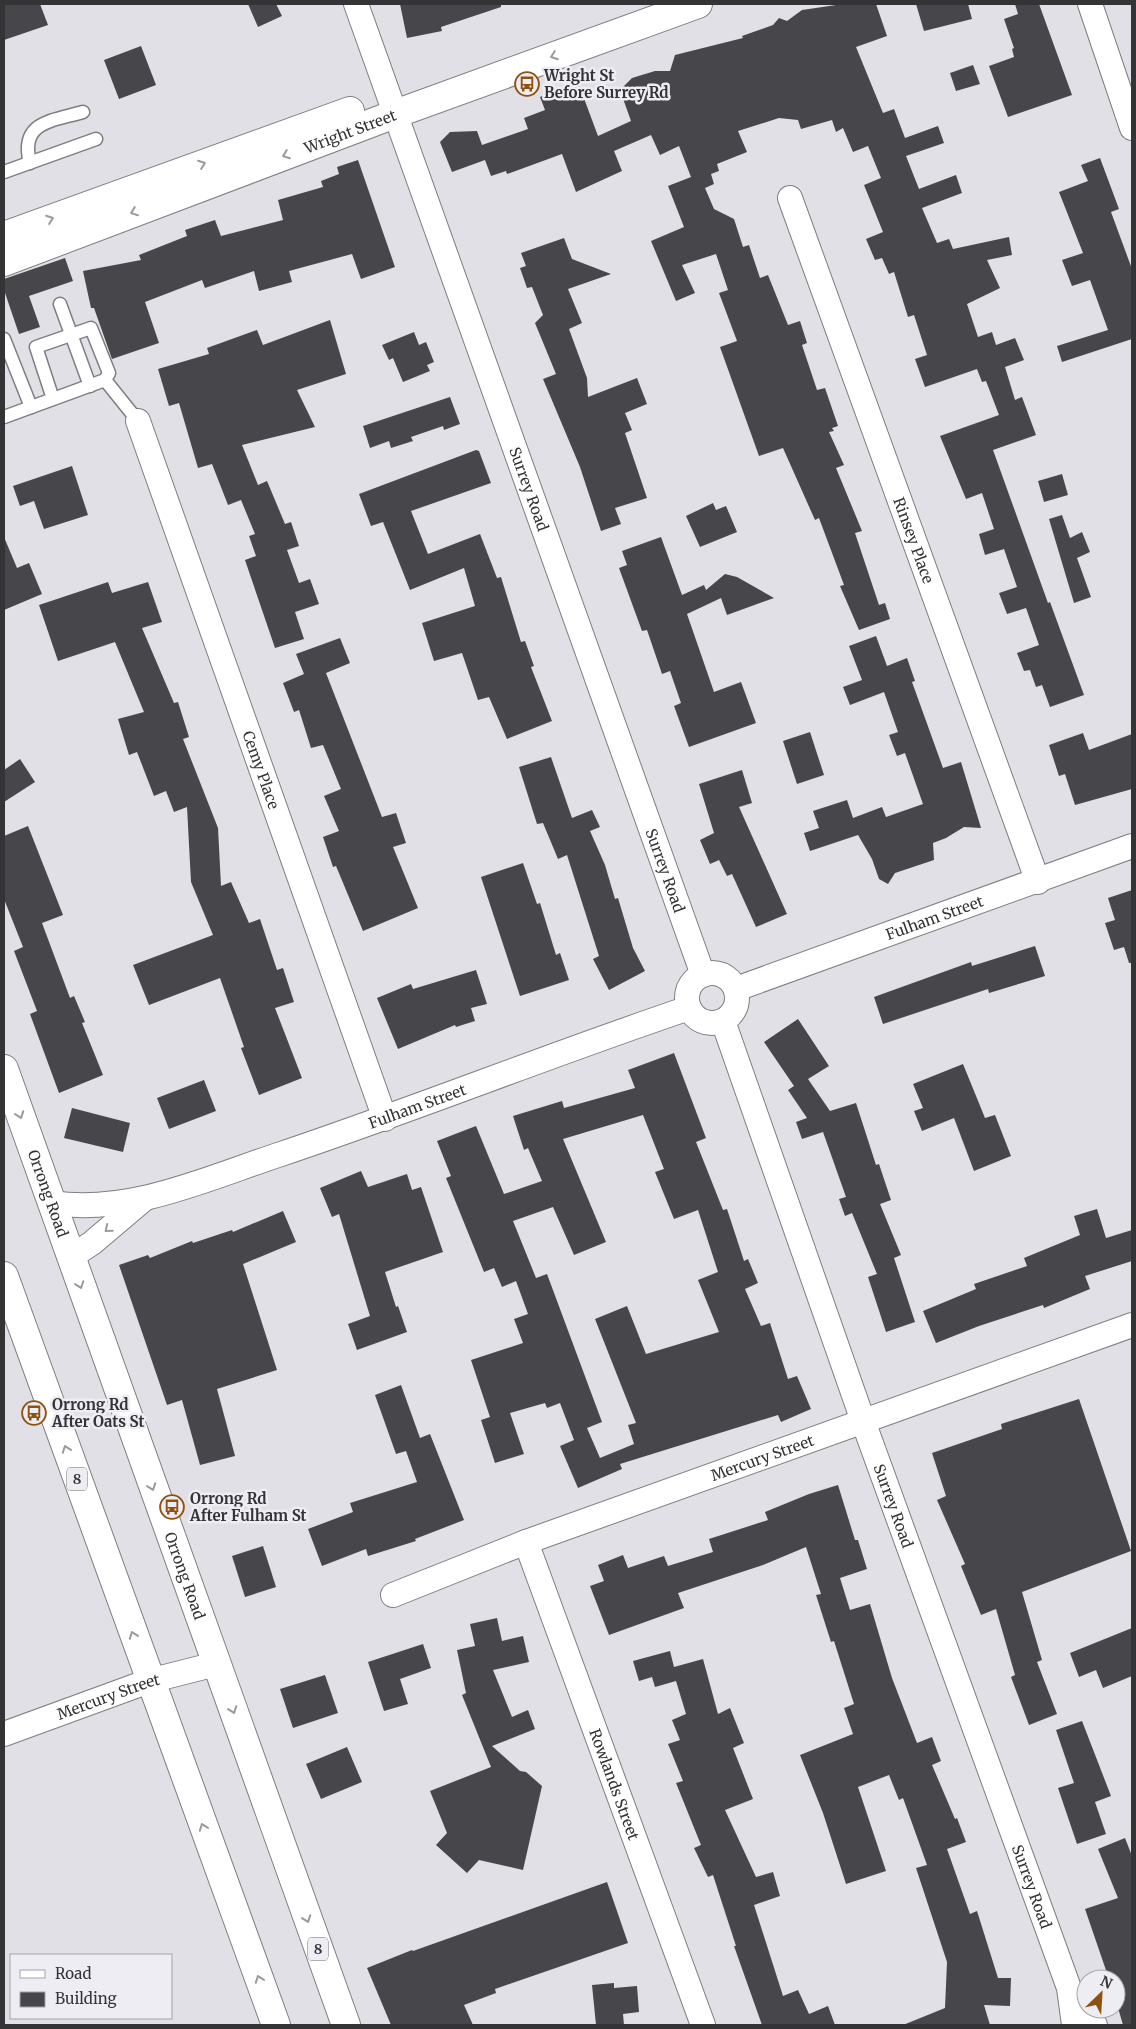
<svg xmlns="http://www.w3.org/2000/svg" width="1136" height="2029" viewBox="0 0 1136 2029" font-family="Merriweather,serif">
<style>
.building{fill:#46464b;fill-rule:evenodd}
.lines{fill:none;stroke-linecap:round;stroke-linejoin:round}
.service-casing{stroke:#7d7d83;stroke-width:15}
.minor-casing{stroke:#7d7d83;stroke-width:26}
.tertiary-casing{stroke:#7d7d83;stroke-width:30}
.trunk-casing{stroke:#7d7d83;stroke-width:30}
.service{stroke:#fff;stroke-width:12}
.minor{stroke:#fff;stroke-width:24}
.tertiary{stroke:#fff;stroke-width:28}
.trunk{stroke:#fff;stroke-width:28}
.oneway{stroke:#9a9a9a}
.labels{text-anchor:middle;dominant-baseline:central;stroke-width:5;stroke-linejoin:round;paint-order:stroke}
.shield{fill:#eeedf4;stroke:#6c6c6f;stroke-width:1}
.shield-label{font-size:14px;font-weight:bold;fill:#343436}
.poi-label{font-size:15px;font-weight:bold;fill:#343436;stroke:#eeedf4;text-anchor:start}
.street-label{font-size:15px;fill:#343436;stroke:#eeedf4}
</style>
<rect width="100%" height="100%" fill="#e0e0e6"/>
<g class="building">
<path d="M4 4H40L48 25 4 40Z"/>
<path d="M248 4H276L282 16 258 27Z"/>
<path d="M400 4H501V7L441 27 442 31 407 38Z"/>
<path d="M843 4H876L887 36 856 47 883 113 894 109 905 138 938 126 944 143 906 156 919 189 956 175 962 193 922 208 937 243 949 239 953 249 1009 237 1012 255 987 260 1000 288 967 304 978 337 992 332 996 345 1015 338 1024 360 1005 367 1015 400 1022 397 1036 435 993 450 1048 603 1050 602 1084 695 1050 707 1042 685 1036 687 1030 670 1024 671 1017 653 1039 645 1026 608 1007 614 999 593 1017 587 1004 549 985 555 979 534 994 529 982 493 966 499 940 436 999 415 986 381 982 382 977 369 925 387 915 359 927 355 914 315 908 317 894 272 889 274 882 258 875 260 866 239 883 232 864 185 881 178 868 146 853 152 843 128 836 132 832 120 801 129 798 120 779 118 738 131 747 152 717 164 719 171 711 174 714 184 705 188 714 209 734 219 743 247 749 245 760 278 768 275 788 325 800 321 807 343 802 345 817 390 825 388 838 426 832 428 834 431 829 432 844 465 836 468 862 531 855 533 879 605 885 603 890 619 859 630 840 586 844 585 819 518 815 520 783 448 759 456 720 347 737 341 719 293 728 290 716 254 682 265 695 293 676 301 651 241 684 227 668 186 691 177 679 146 660 155 651 135 614 151 622 171 576 192 562 154 507 174 506 171 491 176 485 160 452 172 440 142 450 132 477 131 482 145 528 129 524 118 545 110 540 97 563 88 564 91 579 85 598 136 631 121 620 90 632 78 655 71H670L675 55 743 38 742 36 773 25 779 18 787 21 802 10Z"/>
<path d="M916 4H968L972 19 924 31Z"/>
<path d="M1015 4H1039L1072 95 1008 117 989 66 1014 57 1012 49 1014 48 1004 19 1018 14Z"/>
<path d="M141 46 156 85 119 99 104 60Z"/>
<path d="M973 65 980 84 956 91 950 73Z"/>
<path d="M1100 158 1119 209 1111 212 1132 269V339L1062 362 1057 346 1108 330 1090 280 1072 286 1062 260 1083 253 1059 192 1088 181 1081 165Z"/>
<path d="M358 160 395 267 361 279 352 254 289 271 292 282 259 291 254 271 205 288 202 280 145 302 159 343 112 359 94 308H91L83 271 141 260 139 255 187 236 185 230 215 220 221 236 283 220 278 200 323 187 321 181 339 174 337 167Z"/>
<path d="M564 238 572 259 611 274 568 289 582 323 569 329 587 378 588 397 637 378 647 404 625 413 632 430 625 433 647 498 615 508 621 524 601 531 580 467 543 379 556 374 535 323 543 315 532 287 527 288 520 268 526 266 521 253Z"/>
<path d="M65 258 73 281 29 296 40 327 19 334 4 290V279Z"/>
<path d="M330 320 346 374 297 390 315 427 242 445 258 485 267 481 285 524 291 522 299 546 287 550 299 583 310 579 319 604 295 612 304 639 275 648 245 560 256 556 249 536 255 534 241 500 228 505 212 464 198 468 179 403 169 406 158 369 209 354 207 348 257 330 263 345Z"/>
<path d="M414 332 419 345 426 342 434 362 427 365 430 371 403 382 393 358 389 360 382 345Z"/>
<path d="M450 397 460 424 444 430 443 426 411 437 413 441 391 448 389 441 370 448 363 426Z"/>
<path d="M476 450 479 451 491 483 411 511 428 554 480 534 497 578 501 577 521 642 525 641 534 666 531 667 552 721 507 739 489 697 478 700 462 653 434 661 422 623 475 606 464 568 410 590 383 522 371 526 359 494Z"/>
<path d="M72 466 88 515 44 529 34 501 20 506 13 486Z"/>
<path d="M1062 474 1068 495 1044 502 1038 481Z"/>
<path d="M713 503 716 510 726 506 737 532 700 547 686 516Z"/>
<path d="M1062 515 1070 538 1082 532 1090 552 1077 558 1091 597 1074 603 1049 519Z"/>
<path d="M4 537 17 568 29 563 42 594 4 610Z"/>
<path d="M661 537 682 595 704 585 706 590 725 574 737 577 774 598 727 615 721 598 687 614 714 692 741 682 756 723 689 747 674 706 681 703 670 671 662 674 647 630 642 631 619 568 627 565 622 551Z"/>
<path d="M108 582 112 593 148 582 162 622 142 628 174 703 178 702 189 737 183 739 218 828 221 886 231 882 249 923 260 919 277 970 283 968 294 1002 275 1008 302 1078 259 1095 241 1048 244 1047 220 978 149 1005 133 965 213 935 191 882 187 807 174 812 166 791 154 796 137 752 129 755 118 719 144 712 115 642 58 661 39 605Z"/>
<path d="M876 636 887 666 907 658 915 681 912 682 943 768 961 762 981 828 964 827 946 838 933 843 934 860 895 873 888 884 879 879 872 859 858 835 810 851 804 833 819 828 813 811 847 800 853 818 882 807 886 817 923 804 905 753 897 756 889 735 898 732 884 692 850 705 843 687 862 680 849 646Z"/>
<path d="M340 638 350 663 326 673 382 817 396 813 406 843 393 847 418 908 363 931 336 866 333 867 323 837 339 831 324 796 341 789 323 745 311 748 299 710 294 712 283 683 304 674 296 654Z"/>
<path d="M810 732 824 775 797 784 783 741Z"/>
<path d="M1083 733 1089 750 1132 734V789L1075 805 1065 774 1059 776 1049 745Z"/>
<path d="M551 757 572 818 592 810 600 827 590 831 605 865 615 899 618 898 633 948 645 971 609 990 593 959 599 956 567 855 558 859 543 823 537 824 519 767Z"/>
<path d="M20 759 35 782 4 802V770Z"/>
<path d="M742 770 752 803 739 807 787 914 756 927 732 874 727 876 719 860 710 864 700 840 714 833 699 784Z"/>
<path d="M28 826 63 915 42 923 70 998 74 996 85 1022 82 1023 103 1075 59 1093 30 1014 37 1011 14 951 23 947 4 899V836Z"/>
<path d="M523 863 537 904 540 903 556 955 560 953 569 980 520 996 481 877Z"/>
<path d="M1132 890V963H1129L1124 947 1114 950 1105 923 1115 920 1108 898Z"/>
<path d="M1035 946 1045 976 989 993 988 989 883 1024 874 997 971 962 972 966Z"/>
<path d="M476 970 487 1004 471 1008 475 1021 456 1027 455 1025 398 1049 377 998 411 984 413 989Z"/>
<path d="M798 1019 829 1066 808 1079 830 1111 856 1103 876 1165 879 1164 891 1200 880 1204 901 1255 894 1258 915 1322 886 1332 868 1277 877 1274 852 1213 845 1216 839 1199 846 1197 823 1132 802 1139 796 1122 807 1118 788 1090 794 1086 764 1042Z"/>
<path d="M674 1053 706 1138 696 1142 723 1210 727 1209 744 1261 748 1259 758 1283 745 1289 761 1326 770 1323 788 1379 797 1376 811 1409 781 1422 778 1415 620 1464 622 1469 578 1488 560 1446 574 1440 560 1403 547 1408 545 1403 510 1413 524 1454 495 1463 481 1420 490 1417 471 1360 523 1343 514 1319 528 1314 516 1281 502 1287 494 1268 484 1272 446 1178 451 1176 437 1141 476 1126 504 1194 542 1181 528 1148 524 1150 513 1116 562 1101 564 1108 635 1088 628 1070ZM643 1115 664 1169 655 1172 674 1219 698 1210 718 1272 698 1280 719 1332 646 1354 627 1306 595 1319 636 1423 628 1425 634 1444 600 1458 587 1428 602 1422 547 1274 536 1278 513 1221 553 1207 574 1255 606 1242 563 1139Z"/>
<path d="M963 1064 985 1118 995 1115 1011 1156 974 1171 954 1118 922 1131 914 1111 923 1108 913 1084Z"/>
<path d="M204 1080 216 1111 169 1129 157 1098Z"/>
<path d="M72 1108 130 1123 123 1152 64 1138Z"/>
<path d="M361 1171 368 1187 407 1174 412 1190 421 1187 443 1252 385 1272 396 1307 398 1306 407 1332 357 1350 348 1324 370 1316 339 1214 332 1217 320 1188Z"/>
<path d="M1097 1209 1106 1238 1132 1230V1261L1085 1276 1090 1289 1044 1308 1043 1305 979 1326 936 1343 923 1311 976 1289 974 1284 1027 1266 1024 1258 1080 1235 1074 1216Z"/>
<path d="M283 1211 296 1242 243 1264 277 1370 217 1389 235 1456 200 1465 182 1400 167 1405 119 1265 148 1255 150 1258 192 1241 193 1243 232 1230 233 1232Z"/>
<path d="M401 1385 420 1438 430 1434 464 1520 415 1539 416 1541 368 1556 366 1549 322 1566 308 1529 353 1512 350 1503 417 1482 406 1451 396 1454 375 1395Z"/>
<path d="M1079 1399 1131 1551 1022 1592 1042 1660 1037 1662 1057 1714 1029 1725 1011 1677 1015 1675 996 1609 981 1615 961 1566 965 1564 937 1500 946 1496 932 1453 1002 1429 1001 1424Z"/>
<path d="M838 1485 855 1540H858L867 1569 840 1578 850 1610 870 1604 892 1678 917 1743 932 1737 941 1761 932 1765 955 1819 957 1818 966 1842 947 1849 970 1914 977 1911 998 1978H1011L1010 2006 984 2005 990 2025H903L945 2008 947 1962 916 1868 927 1865 903 1798 899 1800 889 1775 858 1787 886 1871 846 1884 823 1813 800 1755 853 1734 844 1708 854 1704 834 1641 831 1642 816 1595 821 1594 806 1547 763 1565 678 1593 684 1608 609 1635 590 1586 604 1581 598 1565 623 1555 628 1568 664 1556 668 1566 713 1552 709 1539 768 1520 765 1512 809 1494Z"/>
<path d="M263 1546 276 1587 245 1597 232 1556Z"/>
<path d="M497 1618 502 1641 523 1636 529 1662 493 1670 512 1717 528 1710 535 1729 492 1746 520 1771 526 1772 542 1786 523 1870 479 1860 467 1873 436 1845 447 1833 430 1791 491 1767 462 1695 466 1693 457 1650 475 1646 470 1624Z"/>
<path d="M1132 1628V1676L1103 1688 1096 1670 1079 1677 1070 1653Z"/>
<path d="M423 1644 431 1668 400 1679 408 1704 384 1711 368 1662Z"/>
<path d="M670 1651 674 1667 703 1659 718 1714 730 1708 744 1743 733 1748 753 1799 725 1810 756 1877 773 1872 780 1896 754 1905 783 1996 798 1990 809 2014 828 2006 835 2025H762L734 1946H736L713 1875 708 1877 694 1848 701 1845 676 1783 683 1781 668 1744 680 1740 672 1720 686 1714 676 1681 655 1687 652 1677 639 1681 633 1661Z"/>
<path d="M325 1675 338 1713 293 1728 280 1689Z"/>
<path d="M1082 1721 1111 1796 1095 1802 1106 1834 1077 1844 1058 1788 1074 1783 1056 1730Z"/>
<path d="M347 1747 362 1782 321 1799 306 1764Z"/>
<path d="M1125 1838 1132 1856V2025H1123L1116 2001V1979H1109L1085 1909 1118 1898 1098 1849Z"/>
<path d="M607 1882 628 1943 495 1989 496 1993 464 2005 473 2025H391L367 1968 412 1950 413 1951Z"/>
<path d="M614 1983V1988L637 1986 639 2012 623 2014 624 2025H596L592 1985Z"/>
</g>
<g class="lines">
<g class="service-casing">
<g id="service">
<path d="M30 163C19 121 53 121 83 112"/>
<path d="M4 172 96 139"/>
<path d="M60 304 90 386"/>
<path d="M4 339 31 407"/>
<path d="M105 380 138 421"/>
<path d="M4 417 105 380 109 373 91 328 36 347 53 399"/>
</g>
</g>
<g class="minor-casing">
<g id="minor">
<path id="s1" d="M356 4 703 975"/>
<path d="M1090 4 1132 128"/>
<path id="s2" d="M790 198 1038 882"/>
<path id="s3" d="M138 421 385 1119"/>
<circle cx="712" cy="998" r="25"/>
<path id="s4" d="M736 989 1132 846"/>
<path id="s5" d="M723 1021 863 1421 1069 1988 1074 2025"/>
<path id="s6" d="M52 1203C130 1215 208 1178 281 1154 418 1108 552 1054 689 1008"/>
<path d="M71 1257 92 1243 144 1199"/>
<path id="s7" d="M526 1542 703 2025"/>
<path id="s8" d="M393 1595 526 1542 1132 1325"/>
<path id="s9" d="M4 1734 149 1681 216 1664"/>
<path d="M1071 1991 1095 2025"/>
</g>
</g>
<g class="tertiary-casing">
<g id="tertiary">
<path d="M4 236 350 111"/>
<path id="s10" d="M4 262 395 114 698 4"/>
</g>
</g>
<g class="trunk-casing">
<g id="trunk">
<path id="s11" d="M4 1069 346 2025"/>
<path d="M4 1276 276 2025"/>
</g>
</g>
<use href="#service" class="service"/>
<use href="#minor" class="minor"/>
<use href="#tertiary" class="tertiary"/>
<use href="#trunk" class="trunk"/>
</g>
<defs><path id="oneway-chevron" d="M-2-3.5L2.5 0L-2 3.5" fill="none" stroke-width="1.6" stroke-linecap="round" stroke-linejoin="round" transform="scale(1.25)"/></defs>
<g class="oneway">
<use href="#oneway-chevron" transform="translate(554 56) rotate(160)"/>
<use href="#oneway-chevron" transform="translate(286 155) rotate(159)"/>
<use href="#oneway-chevron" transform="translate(202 164) rotate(-20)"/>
<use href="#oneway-chevron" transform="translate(134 212) rotate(159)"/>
<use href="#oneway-chevron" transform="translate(50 219) rotate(-20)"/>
<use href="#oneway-chevron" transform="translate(20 1115) rotate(70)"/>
<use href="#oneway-chevron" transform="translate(108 1229) rotate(141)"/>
<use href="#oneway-chevron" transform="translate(80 1285) rotate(71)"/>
<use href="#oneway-chevron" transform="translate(66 1449) rotate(-110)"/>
<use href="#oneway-chevron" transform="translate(152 1487) rotate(70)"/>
<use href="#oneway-chevron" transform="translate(133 1635) rotate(-110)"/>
<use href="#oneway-chevron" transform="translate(233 1710) rotate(70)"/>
<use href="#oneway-chevron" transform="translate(203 1827) rotate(-110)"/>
<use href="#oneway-chevron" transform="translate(307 1919) rotate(70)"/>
<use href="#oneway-chevron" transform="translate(259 1979) rotate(-110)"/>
</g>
<defs>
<g id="bus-ring" transform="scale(1.25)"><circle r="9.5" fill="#eeedf4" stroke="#8d5210" stroke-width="1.5"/><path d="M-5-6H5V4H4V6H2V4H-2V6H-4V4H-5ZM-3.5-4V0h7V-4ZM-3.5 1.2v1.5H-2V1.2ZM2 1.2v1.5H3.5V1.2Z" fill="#8d5210"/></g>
</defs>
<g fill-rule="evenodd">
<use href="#bus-ring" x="527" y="84"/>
<use href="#bus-ring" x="34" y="1413"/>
<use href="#bus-ring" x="172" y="1507"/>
</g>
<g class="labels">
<g class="shield">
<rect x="67" y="1467.5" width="20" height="23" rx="4"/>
<rect x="308" y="1937.5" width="20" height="23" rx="4"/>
</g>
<g class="shield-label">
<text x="77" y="1479">8</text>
<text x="318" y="1949">8</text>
</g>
<g class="poi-label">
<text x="544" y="75">Wright St<tspan x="544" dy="17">Before Surrey Rd</tspan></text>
<text x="52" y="1404">Orrong Rd<tspan x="52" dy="17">After Oats St</tspan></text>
<text x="190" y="1498">Orrong Rd<tspan x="190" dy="17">After Fulham St</tspan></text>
</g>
<g class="street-label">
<text stroke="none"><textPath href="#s10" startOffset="370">Wright Street</textPath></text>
<text stroke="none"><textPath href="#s1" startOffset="515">Surrey Road</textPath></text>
<text stroke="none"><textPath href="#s2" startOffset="364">Rinsey Place</textPath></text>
<text stroke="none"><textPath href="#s3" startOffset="370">Cemy Place</textPath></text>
<text stroke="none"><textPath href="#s1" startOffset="920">Surrey Road</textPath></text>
<text stroke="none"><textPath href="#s4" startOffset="211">Fulham Street</textPath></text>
<text stroke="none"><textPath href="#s6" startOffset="381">Fulham Street</textPath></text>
<text stroke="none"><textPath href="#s11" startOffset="132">Orrong Road</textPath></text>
<text stroke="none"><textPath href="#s8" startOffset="394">Mercury Street</textPath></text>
<text stroke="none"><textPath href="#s5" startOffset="514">Surrey Road</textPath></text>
<text stroke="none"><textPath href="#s11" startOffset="538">Orrong Road</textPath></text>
<text stroke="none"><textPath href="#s9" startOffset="111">Mercury Street</textPath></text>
<text stroke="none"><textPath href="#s7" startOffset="258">Rowlands Street</textPath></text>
<text stroke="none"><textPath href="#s5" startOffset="919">Surrey Road</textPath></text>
</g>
</g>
<rect width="1136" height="2029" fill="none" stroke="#343436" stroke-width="10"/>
<rect x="10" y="1954" width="162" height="65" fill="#eeedf4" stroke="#a4a3a8"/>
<rect x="20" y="1970" width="25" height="8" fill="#ffffff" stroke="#a4a3a8"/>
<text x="55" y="1979" font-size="15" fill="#343436">Road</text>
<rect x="20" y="1992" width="25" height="15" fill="#46464b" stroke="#a4a3a8"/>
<text x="55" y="2004" font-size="15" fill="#343436">Building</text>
<g transform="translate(1101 1994) rotate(25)"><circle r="24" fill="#eeedf4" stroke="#a4a3a8"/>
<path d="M0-4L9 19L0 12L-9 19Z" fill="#8d5210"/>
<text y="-8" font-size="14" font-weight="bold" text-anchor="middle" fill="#343436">N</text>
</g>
</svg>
